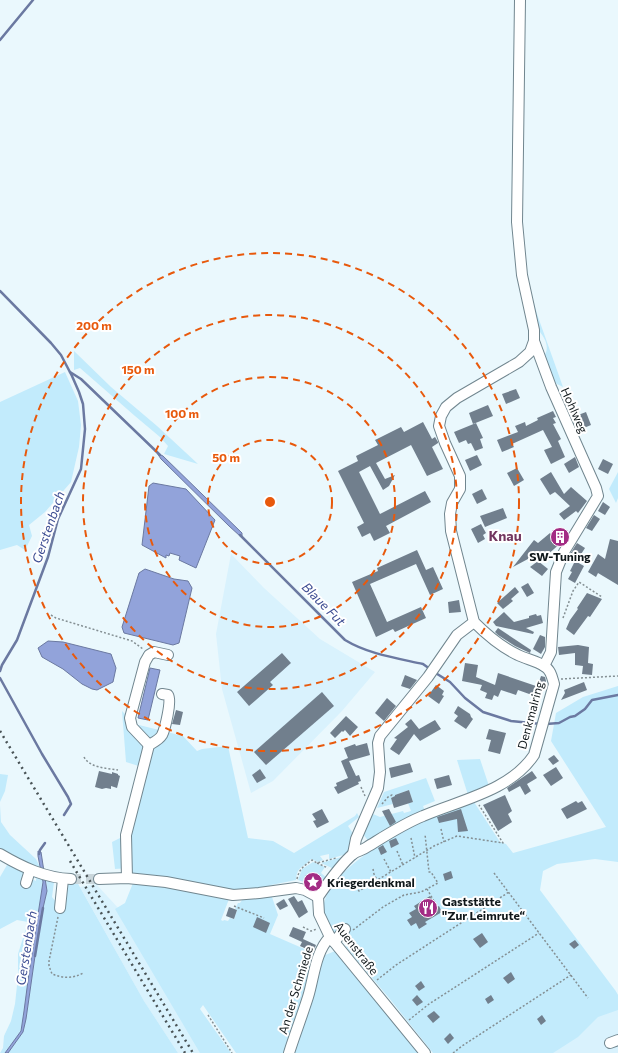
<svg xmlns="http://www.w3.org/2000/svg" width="618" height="1053" viewBox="0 0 618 1053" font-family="Commissioner,sans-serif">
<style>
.built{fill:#d9f2fd}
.green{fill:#c2ebfc}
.water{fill:#92a3da;stroke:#6b79a1}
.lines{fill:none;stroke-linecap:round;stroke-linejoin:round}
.stream{stroke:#6b79a1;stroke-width:2.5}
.building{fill:#717f8d}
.minor-tunnel{stroke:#c9d6db;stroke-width:10;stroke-dasharray:10 5;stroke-linecap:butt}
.minor-casing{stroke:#71868f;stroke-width:12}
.path{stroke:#848f93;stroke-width:1.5;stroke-dasharray:2 2;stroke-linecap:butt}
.minor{stroke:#fff;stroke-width:10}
.rail{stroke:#485255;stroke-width:2.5;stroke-dasharray:2 4;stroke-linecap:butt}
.ring{fill:none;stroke:#e8590c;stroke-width:2;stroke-dasharray:7 5}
.labels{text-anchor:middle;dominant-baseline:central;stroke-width:4;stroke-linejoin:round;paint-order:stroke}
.street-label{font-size:12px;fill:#10181b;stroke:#fff}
.poi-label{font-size:12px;font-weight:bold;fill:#10181b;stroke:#fff;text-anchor:start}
.water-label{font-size:13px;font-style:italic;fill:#3e4e93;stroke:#fff}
.quarter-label{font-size:14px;font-weight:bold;fill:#72365f;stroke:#fff}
.centre{fill:#e8590c;stroke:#fff;stroke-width:2}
.ring-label{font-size:12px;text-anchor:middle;font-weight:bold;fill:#e8590c;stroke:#fff;stroke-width:4;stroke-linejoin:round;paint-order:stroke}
</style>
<rect width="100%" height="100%" fill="#eaf8fd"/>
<g class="built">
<path d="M231 554 264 588 320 639 375 672 342 711 273 781 251 793 222 689 216 634Z"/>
<path d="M96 884 119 909 201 1053H178L144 1001 80 887Z"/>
<path d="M615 990 618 995V1053H520Z"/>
</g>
<g class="green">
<path d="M528 281 537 314 563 387 551 381 543 357C551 349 545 337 538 330Z"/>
<path d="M74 351 111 387 157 426 198 464 164 454 168 446 160 437 135 416 80 368 74 370Z"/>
<path d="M65 372 78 401 81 425 79 447 71 482 45 512 29 525 32 536 25 550 17 545 0 550V402Z"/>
<path d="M618 472V498L616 503 609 489Z"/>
<path d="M618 685V862L595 859 557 864 543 871 540 890 615 990 618 995V1010L598 1017 578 1037 553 1053H433L389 998 346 947 348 944 340 933C331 934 330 926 326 919 312 888 365 854 387 840 395 835 402 829 410 825 430 815 453 809 474 802L500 842 506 844 513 853 606 827 551 741 556 713 583 697 618 686Z"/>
<path d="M122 711 135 724 183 736 197 751 202 749 228 746 248 838 273 841 294 853 355 816 357 813 359 817 348 826 354 835 349 851 347 854 329 859V854L320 856 323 860 318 862 311 859C304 868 297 865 296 880L271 885 268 888 241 891 134 875 129 868 115 869 112 842 124 836 134 822 148 769 126 762Z"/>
<path d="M480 759 489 786 468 795 457 760Z"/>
<path d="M0 774 8 775 5 791 0 802Z"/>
<path d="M426 778 435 801 423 806 425 811 369 842 363 834 373 814 380 817 403 811 404 813 411 811 408 803 413 802 409 790 395 795V796L391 798 393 804 377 808 384 792Z"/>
<path d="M0 805 1 822 10 835 36 859 41 869 0 850Z"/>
<path d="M345 856 334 869 321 863Z"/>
<path d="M313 862 325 867 321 873 327 878C318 888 316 890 303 885L304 882 298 880 302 869Z"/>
<path d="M10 864 25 873 21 883 30 885 32 879 36 881V878L32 877 33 875 37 878 43 879V882L21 1031 5 1053H0L3 1048 4 1036 11 1021 15 1004 18 976V954L28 922 17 920 0 929V877L7 865Z"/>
<path d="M46 880 54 882 52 897 60 907 68 885 71 882H77L144 1001 178 1053H8L23 1032 26 1019 40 921 47 891Z"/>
<path d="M133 883 159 885 229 899 221 920 223 921 224 920 228 921 230 918 234 919 237 910 235 909 238 903H240L242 900 273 895 272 897 278 915 270 934 316 954 286 1053H236L203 1005 200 1009 231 1053H200L115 909 125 903Z"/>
<path d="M335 951 339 954 420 1053H293L323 956Z"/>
</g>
<g class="water">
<path d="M157 453 163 456 242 533V537L240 536 229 526 161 459Z"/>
<path d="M153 483 186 489 215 520 196 568 179 560 180 556 170 553 169 556 166 555V558L142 545 149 486Z"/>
<path d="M145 569 174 579 188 581 192 588 179 643 173 645 124 633 122 627 139 573Z"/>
<path d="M48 641 63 642 111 654 116 668 113 682 97 690 92 689 82 684 63 669 42 657 38 648Z"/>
<path d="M150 668 160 670 148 720 138 718Z"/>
<path d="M38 851 41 852 47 891 40 921 26 1019 23 1032 8 1053H5L21 1031 24 1011 29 973 43 882 38 856Z"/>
</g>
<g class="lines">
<g class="stream">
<path d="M0 40 33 0"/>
<path d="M0 291 51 343 61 355 72 376 79 392 83 404 85 429 81 469 58 519 48 557 17 640 2 665 0 671"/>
<path d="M70 372 81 379 160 455"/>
<path d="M240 535 345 640C368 654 396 658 423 664L430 669"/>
<path d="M434 672 450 682 465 698 483 712 511 721 541 724"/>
<path d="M0 678 42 754 68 797 71 804 64 815"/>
<path d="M546 724 559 723 570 717 575 716 585 709 592 700 618 695"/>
<path d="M39 854 40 850 45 843"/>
<path d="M35 956 43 908"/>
</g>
</g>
<g class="building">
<path d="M516 389 520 398 506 404 502 394Z"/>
<path d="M488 405 493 416 473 424 469 413Z"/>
<path d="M553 411 556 417 553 418 556 423 553 424 561 439 558 441 565 457 551 464 544 450 552 447 543 430 512 444 514 447 502 452 497 440 518 432 515 426 525 422 526 426 538 420 537 418Z"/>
<path d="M586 412 591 425 579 430 573 417Z"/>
<path d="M423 422 432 439 435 437 438 442V443L432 447 443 469 427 476 411 445 376 463 385 479 395 475 389 486 383 490 370 466 359 472 380 514 425 491 431 502 386 526 390 533 374 541 370 533 362 537 357 527 364 523 338 471 358 461 356 456 378 445 375 440 401 427 404 432Z"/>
<path d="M476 423 483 438 480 439 483 448 475 451 471 443 468 444 466 440 459 443 454 432Z"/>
<path d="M477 455 482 465 470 471 465 460Z"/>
<path d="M575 457 579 467 569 473 564 464Z"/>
<path d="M603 459 613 464 608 474 598 469Z"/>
<path d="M517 468 524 480 514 486 507 473Z"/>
<path d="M551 472 564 494 571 487 587 501 578 513 576 511 564 520 559 514 570 506 555 492 550 495 540 479Z"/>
<path d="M482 489 487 499 477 504 472 494Z"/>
<path d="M603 502 610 507 605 515 598 511Z"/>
<path d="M503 508 507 518 485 527 480 516Z"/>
<path d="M594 515 600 519 592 531 586 528Z"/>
<path d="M481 524 486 533 483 535 485 539 478 543 471 529Z"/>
<path d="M560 531 566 537 563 541 545 557 541 552 513 567 534 540 538 543 550 533 553 537Z"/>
<path d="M610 539 618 541V585L598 573 596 577 588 572 598 554 605 559Z"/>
<path d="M577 543 585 548 578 559 570 554Z"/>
<path d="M417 550 426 570 433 567 443 589 430 595 416 564 370 584 387 622 421 607 426 618 395 632 393 629 376 637 352 582 378 571 377 568Z"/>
<path d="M538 561 548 569 542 576 530 567Z"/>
<path d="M575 561 584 566 575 583 568 579 572 572 570 571Z"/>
<path d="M528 583 534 593 527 597 521 587Z"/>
<path d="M515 587 519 592 511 599 513 601 503 609 497 603Z"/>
<path d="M587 593 602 599 590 617 588 616 574 635 566 629 570 620 578 609 577 608Z"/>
<path d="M459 600 461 612 449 613 448 602Z"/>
<path d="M504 612 514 622 529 618V616L536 614 537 616 541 615 543 623 526 628 534 632 533 634 496 626 493 622Z"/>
<path d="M498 628 531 650 530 653 515 646 498 635 495 632Z"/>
<path d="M540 635 545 637V647L541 654 533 649Z"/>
<path d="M578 645 589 647 588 663 593 664 592 675 582 674 583 666 575 665V653L559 655 558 647Z"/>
<path d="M282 653 291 663 270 682 273 685 249 706 237 692Z"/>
<path d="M465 663 478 665 476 677 495 685 498 673 536 686 532 695 518 690 516 695 501 690 498 697 494 695 492 700 485 698 487 693 480 690 482 685 462 681Z"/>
<path d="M405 675 417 680 410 689 401 686Z"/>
<path d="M541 676 545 677 546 681 544 690 537 688Z"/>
<path d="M584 682 587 690 561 700 565 693 564 690Z"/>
<path d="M436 685 444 691 442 695 444 696 439 704 428 696Z"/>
<path d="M322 692 334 706 266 765 254 752Z"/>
<path d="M387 698 396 706 384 721 375 713Z"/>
<path d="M458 706 470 714 471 717 473 719 466 729 454 721 458 716 454 713Z"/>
<path d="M176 710 183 712 180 725 172 724Z"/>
<path d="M346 716 358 727 350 736 345 730 343 732 342 731 335 738 330 733Z"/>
<path d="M411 719 419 729 435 720 441 729 420 741 414 734 399 755 390 749 397 739 394 738 408 727 405 724Z"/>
<path d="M489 729 506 733 500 754 488 751 491 740 486 739Z"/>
<path d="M367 743 370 755 349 761 356 776 359 775 361 781 358 782 359 784 338 794 334 787 337 786 336 783 348 778 341 761 348 758 344 748 355 744 356 746Z"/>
<path d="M554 755 559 761 553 765 548 759Z"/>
<path d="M410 763 413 772 391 778 389 768Z"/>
<path d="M556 767 563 778 551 786 543 775Z"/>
<path d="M260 769 266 778 257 783 252 775Z"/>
<path d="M99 771 112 774V772L118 774V775L120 776 117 788 111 786V789L106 788 102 789 95 787Z"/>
<path d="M532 771 537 778 527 784 531 791 525 795 520 786 509 792 507 788Z"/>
<path d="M449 775 452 785 437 789 434 779Z"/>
<path d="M409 790 413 802 394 808 391 798 395 796V795Z"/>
<path d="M505 795 512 811 508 814 512 822 498 831 483 805Z"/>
<path d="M576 801 578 803 582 801 587 809 567 819 561 809Z"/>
<path d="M322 809 329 822 317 828 313 821 316 820 312 814Z"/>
<path d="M389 809 396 822 390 826 382 811Z"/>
<path d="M461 809 468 831 458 832 457 819 439 823 437 817Z"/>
<path d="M396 838 399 844 391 848 389 841Z"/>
<path d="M383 845 387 852 381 855 378 848Z"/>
<path d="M451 871 453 878 445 881 443 874Z"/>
<path d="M294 896 298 902 302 900 308 912 299 918 288 899Z"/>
<path d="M430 896 437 907 439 906 442 912 425 922 427 924 419 929 416 923 411 926 407 920 412 917 409 913 416 909 414 906Z"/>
<path d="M284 899 288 906 280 910 276 904Z"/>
<path d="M229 907 237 910 234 919 226 916Z"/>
<path d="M257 917 270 923 266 933 253 927Z"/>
<path d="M293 927 306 932 303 939 316 945 313 952 300 946 302 942 289 936Z"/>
<path d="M482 933 488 942 480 948 473 939Z"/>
<path d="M575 940 579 945 574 949 569 944Z"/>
<path d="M511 972 515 979 508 984 503 978Z"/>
<path d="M421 981 425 987 419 991 415 986Z"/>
<path d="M417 995 423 1002 417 1006 412 1000Z"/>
<path d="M491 995 494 1000 488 1004 485 999Z"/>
<path d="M434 1011 440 1017 433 1023 427 1016Z"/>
<path d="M542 1015 546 1021 541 1025 537 1019Z"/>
<path d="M450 1033 454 1038 448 1044 444 1039Z"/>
</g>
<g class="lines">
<path class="minor-tunnel" d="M71 879H99"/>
<g class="minor-casing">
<g id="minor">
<path d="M534 341 551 387 596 488 598 496 564 552 556 572 551 652 544 666"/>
<path d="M149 745 132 727 130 718 145 662 149 655 154 652 168 655"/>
<path d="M0 854C22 867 45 878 71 879"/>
<path d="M353 854 356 839 378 788 380 772 378 743 380 736 428 677 457 635 474 622"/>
<path d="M127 878 126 835 149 745C154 742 159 740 162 735 165 729 172 701 168 695L162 694"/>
<path d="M99 879 127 878 166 882 233 895 259 893 296 888 305 890 318 897"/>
<path d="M26 883 30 870"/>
<path d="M318 897C327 884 342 863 353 854 357 851 363 850 367 847 385 836 403 824 423 816 460 800 510 791 534 755L554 684C552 677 551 670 544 666 537 661 526 659 518 655 501 647 487 635 474 622L451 531 450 514 452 503 460 489V476L445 443 439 426 441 416 446 407 457 398 519 362 530 352 534 341V330L522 275 517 222 520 0"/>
<path d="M318 897 319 914 330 937 425 1053"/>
<path d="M60 908 63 879"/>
<path d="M334 942 345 929"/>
<path d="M610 1043 618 1040"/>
<path d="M289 1053C295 1034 302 1016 308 997 314 978 315 952 330 937"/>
</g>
</g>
<g class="path">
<path d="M51 615 56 618 132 641 143 649"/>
<path d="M563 618 573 591 579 582 602 597"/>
<path d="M561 679 618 676"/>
<path d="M84 757C90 768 106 768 118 770"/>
<path d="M361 787 365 796"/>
<path d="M382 804 388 797 392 795 393 797"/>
<path d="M441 829 444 842"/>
<path d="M411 838 415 858"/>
<path d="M397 851 403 865"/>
<path d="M384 859 391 872"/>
<path d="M317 863 328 868"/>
<path d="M373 869 374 874 377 880"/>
<path d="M494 873 588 998"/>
<path d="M297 879C299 869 304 866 312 860L317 863 336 858"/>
<path d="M354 883 359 891 434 846 457 836 503 843 479 805"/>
<path d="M427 889 435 903H434"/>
<path d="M234 906 264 918"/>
<path d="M58 917 49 961V966L52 974C62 978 73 979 83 973"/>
<path d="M303 927 311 931 317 929"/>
<path d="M353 930 383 907 404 895 421 892 438 883 431 872H429L425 834"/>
<path d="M377 980 396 965 509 892"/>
<path d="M208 1015 232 1053"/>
<path d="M409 1020 429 1004 539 933"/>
<path d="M453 1053 462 1046 571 975"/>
</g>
<use href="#minor" class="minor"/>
<g class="rail">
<path d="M0 731 193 1053"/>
<path d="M70 861 185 1053"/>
</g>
</g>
<g class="ring">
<circle cx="270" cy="502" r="62"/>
<circle cx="270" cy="502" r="125"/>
<circle cx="270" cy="502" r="187"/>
<circle cx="270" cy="502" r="249"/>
</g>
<defs>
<g id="building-disc" transform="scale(1)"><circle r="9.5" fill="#a32c84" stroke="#fff"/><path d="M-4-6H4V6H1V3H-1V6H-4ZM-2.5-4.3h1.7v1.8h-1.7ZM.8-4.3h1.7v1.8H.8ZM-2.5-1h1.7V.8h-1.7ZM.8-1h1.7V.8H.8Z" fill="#fff"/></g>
<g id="sight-disc" transform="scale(1)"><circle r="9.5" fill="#a32c84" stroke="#fff"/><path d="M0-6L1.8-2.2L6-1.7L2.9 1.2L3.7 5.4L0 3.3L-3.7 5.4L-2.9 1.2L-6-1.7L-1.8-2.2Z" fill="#fff"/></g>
<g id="restaurant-disc" transform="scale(1)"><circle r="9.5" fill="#a32c84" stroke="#fff"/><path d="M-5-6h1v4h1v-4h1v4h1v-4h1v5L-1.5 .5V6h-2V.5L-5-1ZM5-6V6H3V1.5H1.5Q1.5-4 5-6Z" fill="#fff"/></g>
</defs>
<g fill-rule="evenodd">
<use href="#building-disc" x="560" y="537"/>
<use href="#sight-disc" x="313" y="882"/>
<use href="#restaurant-disc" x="428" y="908"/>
</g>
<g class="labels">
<g class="street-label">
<text transform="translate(575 410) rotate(66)">Hohlweg</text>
<text transform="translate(530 715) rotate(-75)">Denkmalring</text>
<text transform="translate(357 948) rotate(52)">Auenstraße</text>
<text transform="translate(295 990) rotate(-73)">An der Schmiede</text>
</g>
<g class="poi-label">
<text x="560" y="556" text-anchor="middle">SW-Tuning</text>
<text x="327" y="882">Kriegerdenkmal</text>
<text x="442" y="901">Gaststätte<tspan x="442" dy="14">"Zur Leimrute“</tspan></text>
</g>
<g class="water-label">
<text transform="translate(48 527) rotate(-71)">Gerstenbach</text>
<text transform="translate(324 604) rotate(45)">Blaue Fut</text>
<text transform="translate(26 948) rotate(-81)">Gerstenbach</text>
</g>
<g class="quarter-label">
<text x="505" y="535">Knau</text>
</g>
</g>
<circle cx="270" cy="502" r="6" class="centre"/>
<g class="ring-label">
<text x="94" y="330">200 m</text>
<text x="138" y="374">150 m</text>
<text x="182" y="418">100 m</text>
<text x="226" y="462">50 m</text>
</g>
</svg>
